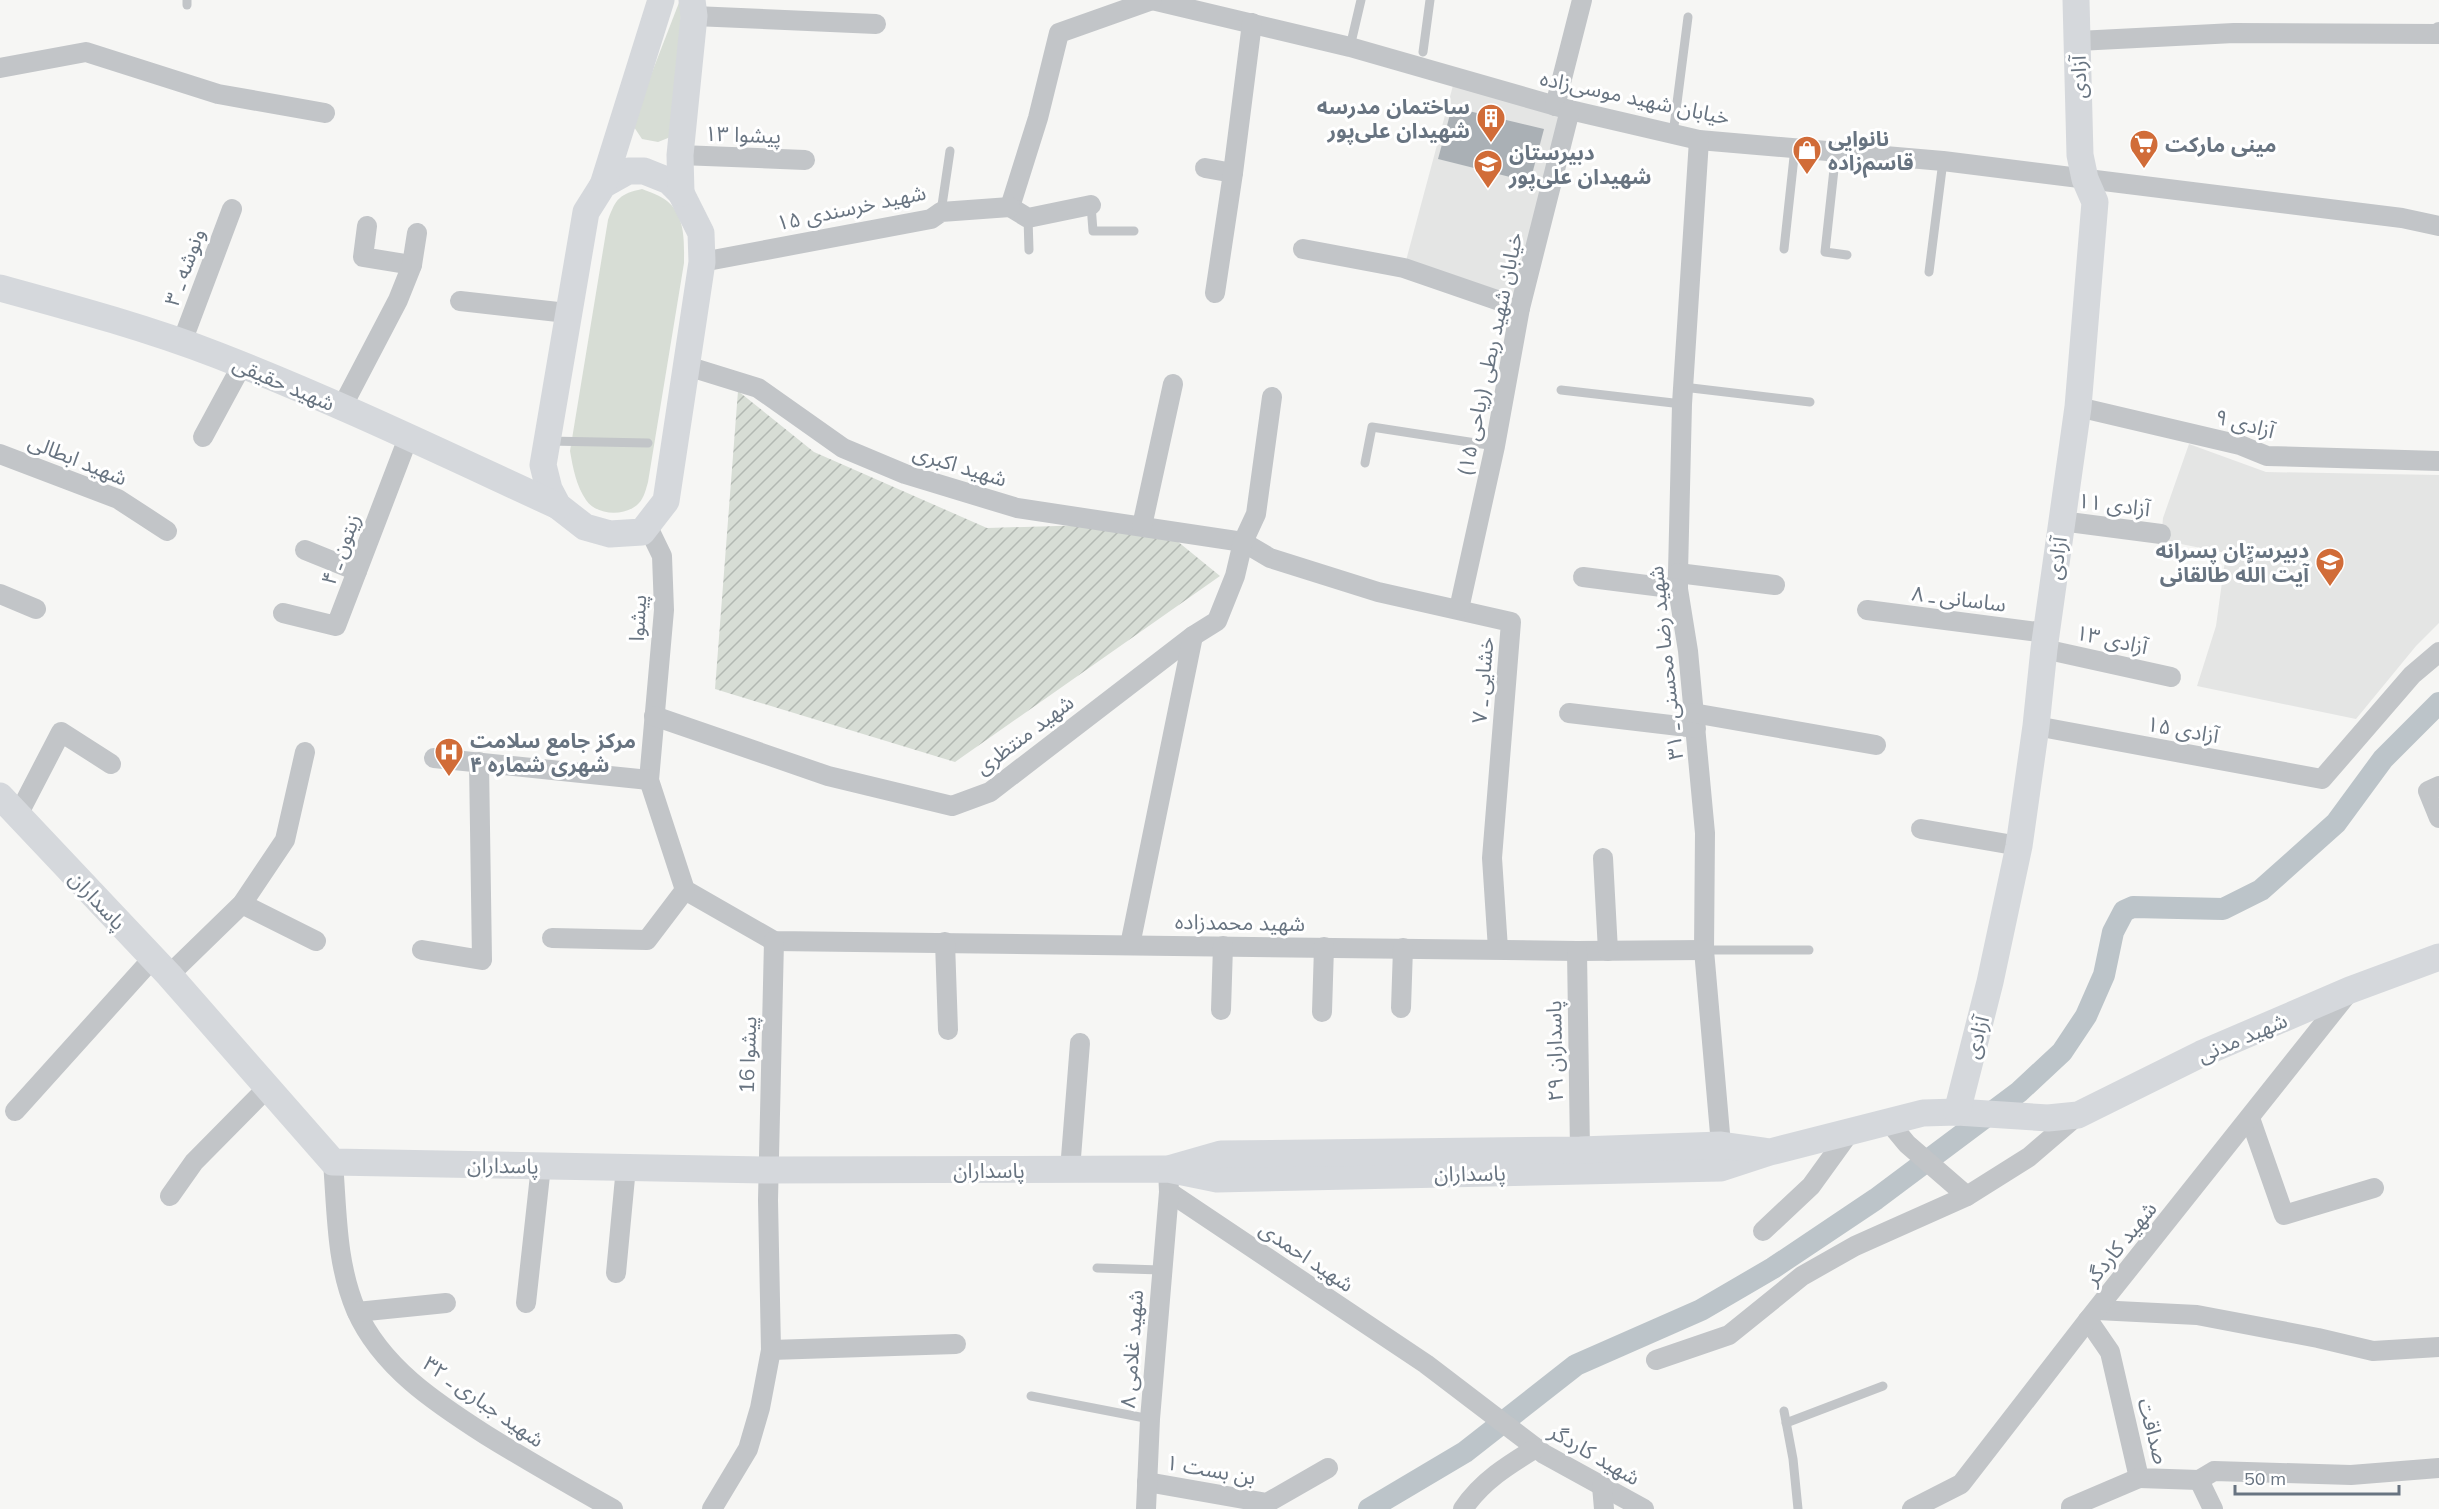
<svg xmlns="http://www.w3.org/2000/svg" width="2439" height="1509" viewBox="0 0 2439 1509" font-family="Mulish,'Noto Sans Arabic',sans-serif">
<style>
.built{fill:#e4e5e4}
.grass{fill:#d7ddd5}
.garden{fill:url(#garden-furrows)}
.lines{fill:none;stroke-linecap:round;stroke-linejoin:round}
.canal{stroke:#bcc4c9;stroke-width:22}
.building{fill:#aab0b5}
.lane{stroke:#c2c5c8;stroke-width:9}
.street{stroke:#c2c5c8;stroke-width:20}
.secondary{stroke:#d5d8dc;stroke-width:27}
.labels{text-anchor:middle;dominant-baseline:central;stroke-width:6;stroke-linejoin:round;paint-order:stroke}
.street-label{font-size:21px;fill:#687481;stroke:#fff}
.poi-label{font-size:21px;font-weight:bold;fill:#687481;stroke:#fff;text-anchor:start}
</style>
<defs>
<pattern id="garden-furrows" width="10" height="10" patternUnits="userSpaceOnUse" patternTransform="scale(1.5)"><rect width="10" height="10" fill="#d7ddd5"/><path d="M-1 1l2-2M0 10L10 0M9 11l2-2" fill="none" stroke="#b2b8b2"/></pattern>
</defs>
<rect width="100%" height="100%" fill="#f6f6f4"/>
<g class="built">
<path d="M1455 78 1570 110 1520 308 1404 268Z"/>
<path d="M2189 444 2266 472 2439 475V623L2416 646 2356 719 2197 686 2216 626 2226 553 2161 540 2163 518Z"/>
</g>
<g class="grass">
<path d="M680 0H682L673 136 658 142 642 139 632 124Z"/>
<path d="M642 189C650 192 661 196 667 201 686 216 684 243 684 263L648 482C646 489 644 498 639 503 626 517 597 516 586 500 576 485 573 468 570 451L608 220C616 198 620 194 642 189Z"/>
</g>
<path class="garden" d="M738 391 814 452 987 528 1155 523 1220 576 955 762 715 689Z"/>
<g class="lines">
<path class="canal" d="M1369 1509 1465 1452 1576 1365 1701 1310 1773 1268 1876 1199 2019 1092 2062 1052 2086 1016 2104 975 2113 932 2124 911 2133 907 2223 909 2261 890 2336 823 2383 759 2439 703"/>
</g>
<path class="building" d="M1452 107 1544 129 1530 182 1438 159Z"/>
<g class="lines">
<g class="lane">
<path d="M187 5V0"/>
<path d="M1350 47 1361 0"/>
<path d="M1423 52 1430 0"/>
<path d="M1673 134 1688 17"/>
<path d="M1836 151 1825 252 1847 255"/>
<path d="M1091 205 1093 231H1134"/>
<path d="M941 212 950 151"/>
<path d="M1028 218 1029 250"/>
<path d="M1784 249 1795 148"/>
<path d="M1929 272 1943 161"/>
<path d="M1683 387 1810 402"/>
<path d="M1561 390 1682 404"/>
<path d="M549 441 648 443"/>
<path d="M1365 463 1372 427 1495 446"/>
<path d="M1704 950H1809"/>
<path d="M1097 1268 1161 1270"/>
<path d="M1031 1396 1150 1419"/>
<path d="M1784 1411 1793 1459 1798 1509"/>
<path d="M1786 1423 1883 1386"/>
</g>
<g class="street">
<path d="M1152 0 1350 47 1570 110 1699 140 1943 161 2402 218 2439 226"/>
<path d="M694 16 876 24"/>
<path d="M2078 41 2234 33 2438 34 2439 32"/>
<path d="M0 68 86 52 218 94 325 113"/>
<path d="M1555 106 1582 0"/>
<path d="M1699 140 1682 404 1678 573V589L1688 651 1705 833 1704 950 1721 1145"/>
<path d="M680 155 805 160"/>
<path d="M1205 168 1233 173"/>
<path d="M1010 207 1038 118 1059 33 1152 0"/>
<path d="M1010 207 1028 218 1091 205"/>
<path d="M367 226 363 257 412 265"/>
<path d="M1303 249 1404 268 1520 308"/>
<path d="M702 262 931 219 941 212 1010 207"/>
<path d="M1215 293 1233 173 1252 23"/>
<path d="M460 301 567 313"/>
<path d="M182 342 232 209"/>
<path d="M687 366 758 388 843 448 905 474 1017 508 1243 542 1270 558 1378 592 1511 622 1492 858 1498 949"/>
<path d="M342 407 398 300 412 265 417 233"/>
<path d="M2078 407 2240 445 2267 456 2439 461"/>
<path d="M203 437 242 365"/>
<path d="M0 454 118 499 167 531"/>
<path d="M2061 521 2161 534"/>
<path d="M647 525 662 556 664 610 649 780 685 890 774 941 1577 951 1704 950"/>
<path d="M1142 526 1173 384"/>
<path d="M305 550 357 571"/>
<path d="M1678 573 1775 585"/>
<path d="M1583 577 1678 589"/>
<path d="M0 594 36 609"/>
<path d="M1459 609 1495 446 1520 308 1570 110"/>
<path d="M1867 610 2046 633"/>
<path d="M283 613 336 626 408 438"/>
<path d="M2044 649 2171 677"/>
<path d="M1569 713 1696 728"/>
<path d="M1693 713 1876 745"/>
<path d="M654 716 828 776 952 806 990 792 1193 636 1217 621 1235 576 1243 542 1256 514 1272 397"/>
<path d="M2036 726 2322 779 2412 675 2439 652"/>
<path d="M434 758 649 780"/>
<path d="M2439 786 2428 791 2439 818"/>
<path d="M18 815 61 732 111 764"/>
<path d="M1921 829 2019 846"/>
<path d="M1603 858 1608 951"/>
<path d="M242 904 316 941"/>
<path d="M552 938 647 940 685 890"/>
<path d="M945 942 948 1030"/>
<path d="M1130 945 1193 636"/>
<path d="M422 950 482 960 479 762"/>
<path d="M1577 951 1580 1150"/>
<path d="M169 975 242 904 285 840 305 752"/>
<path d="M1401 1008 1403 948"/>
<path d="M1221 1010 1223 946"/>
<path d="M1322 1012 1324 947"/>
<path d="M15 1111 153 958"/>
<path d="M2250 1118 2284 1215 2374 1188"/>
<path d="M1888 1121 1907 1144 1967 1196"/>
<path d="M333 1162C337 1212 336 1263 356 1310 381 1367 436 1403 486 1435 528 1461 570 1485 613 1509"/>
<path d="M1168 1169 1169 1192 1426 1364 1544 1454 1644 1509"/>
<path d="M1070 1170 1080 1043"/>
<path d="M170 1196 194 1162 268 1087"/>
<path d="M1763 1231 1811 1186 1850 1132"/>
<path d="M616 1273 626 1167"/>
<path d="M526 1303 541 1166"/>
<path d="M2097 1310 2197 1315 2318 1338 2373 1351 2439 1347"/>
<path d="M357 1312 446 1303"/>
<path d="M2088 1320 2110 1352 2139 1478 2199 1480 2214 1471 2351 1475 2439 1468"/>
<path d="M771 1350 956 1344"/>
<path d="M1656 1360 1729 1335 1802 1276 1855 1246 1967 1196 2029 1157 2078 1115"/>
<path d="M2199 1480 2213 1509"/>
<path d="M1147 1482 1267 1503 1328 1468"/>
<path d="M1602 1486 1604 1509"/>
<path d="M712 1509 748 1449 760 1408 771 1350 768 1200 774 941"/>
<path d="M1146 1509 1150 1419 1169 1192"/>
<path d="M1463 1509C1482 1481 1508 1465 1536 1448"/>
<path d="M1912 1509 1961 1484 2088 1320 2349 992"/>
<path d="M2071 1509V1507L2139 1478"/>
</g>
<g class="secondary">
<path d="M628 171H644L669 181 681 193 701 233 702 262 666 501 642 532 610 534 585 527 558 506 549 489 543 465 586 212 603 185Z"/>
<path d="M603 185 661 0"/>
<path d="M681 193 680 155 694 16 692 0"/>
<path d="M0 288C73 308 147 328 217 355 333 400 445 454 558 506"/>
<path d="M0 796 169 975 333 1162 768 1170 1168 1169 1217 1179 1721 1168 1770 1152 1923 1113 1957 1112 2048 1118 2078 1115 2201 1054 2350 990 2439 957"/>
<path d="M1957 1112 1990 982 2019 846 2036 726 2044 649 2078 407 2095 202 2085 179 2080 155 2076 0"/>
<path d="M1172 1168 1221 1154 1580 1150 1721 1145 1764 1151"/>
</g>
</g>
<defs>
<g id="building-pin" transform="scale(1.5)"><path d="M0 17L-7.5 6A9.5 9.5 0 1 1 7.5 6Z" fill="#d16c38" stroke="#fff"/><path d="M-4-6H4V6H1V3H-1V6H-4ZM-2.5-4.3h1.7v1.8h-1.7ZM.8-4.3h1.7v1.8H.8ZM-2.5-1h1.7V.8h-1.7ZM.8-1h1.7V.8H.8Z" fill="#fff"/></g>
<g id="supermarket-pin" transform="scale(1.5)"><path d="M0 17L-7.5 6A9.5 9.5 0 1 1 7.5 6Z" fill="#d16c38" stroke="#fff"/><path d="M-6-5.5h2.5l.6 2H6L4.5 2H-2.5L-4.4-4H-6ZM-1.5 3.2a1.3 1.3 0 1 0 .1 0ZM3 3.2a1.3 1.3 0 1 0 .1 0Z" fill="#fff"/></g>
<g id="shop-pin" transform="scale(1.5)"><path d="M0 17L-7.5 6A9.5 9.5 0 1 1 7.5 6Z" fill="#d16c38" stroke="#fff"/><path d="M-5-2.5h2.3a2.7 3.5 0 0 1 5.4 0H5L5.5 6h-11ZM-1.5-2.5h3a1.5 2.3 0 0 0-3 0Z" fill="#fff"/></g>
<g id="school-pin" transform="scale(1.5)"><path d="M0 17L-7.5 6A9.5 9.5 0 1 1 7.5 6Z" fill="#d16c38" stroke="#fff"/><path d="M0-5L7-2L0 1L-7-2ZM-4 1L0 2.5L4 1V4Q0 6-4 4Z" fill="#fff"/></g>
<g id="hospital-pin" transform="scale(1.5)"><path d="M0 17L-7.5 6A9.5 9.5 0 1 1 7.5 6Z" fill="#d16c38" stroke="#fff"/><path d="M-5-5h3v3.5h4V-5h3V5h-3V1.5h-4V5h-3Z" fill="#fff"/></g>
</defs>
<g fill-rule="evenodd">
<use href="#building-pin" x="1491" y="118"/>
<use href="#supermarket-pin" x="2144" y="144"/>
<use href="#shop-pin" x="1807" y="150"/>
<use href="#school-pin" x="1488" y="164"/>
<use href="#school-pin" x="2330" y="562"/>
<use href="#hospital-pin" x="449" y="752"/>
</g>
<g class="labels">
<g class="street-label">
<text transform="translate(2078 77) rotate(-91)">آزادی</text>
<text transform="translate(1635 97) rotate(12)">خیابان شهید موسی‌زاده</text>
<text transform="translate(743 134) rotate(2)">پیشوا ۱۳</text>
<text transform="translate(851 207) rotate(-12)">شهید خرسندی ۱۵</text>
<text transform="translate(184 267) rotate(-70)">ونوشه ـ ۳</text>
<text transform="translate(1489 354) rotate(-78)">خیابان شهید ربطی (ریاحی ۱۵)</text>
<text transform="translate(284 383) rotate(23)">شهید حقیقی</text>
<text transform="translate(2245 423) rotate(15)">آزادی ۹</text>
<text transform="translate(78 459) rotate(22)">شهید ابطالی</text>
<text transform="translate(960 465) rotate(17)">شهید اکبری</text>
<text transform="translate(2114 504) rotate(7)">آزادی ۱۱</text>
<text transform="translate(340 549) rotate(-69)">زیتون ـ ۴</text>
<text transform="translate(2056 558) rotate(-82)">آزادی</text>
<text transform="translate(1959 598) rotate(7)">ساسانی ـ ۸</text>
<text transform="translate(637 618) rotate(-87)">پیشوا</text>
<text transform="translate(2112 639) rotate(12)">آزادی ۱۳</text>
<text transform="translate(1665 663) rotate(-96)">شهید رضا محسنی ـ ۳۱</text>
<text transform="translate(1482 680) rotate(-85)">خشایی ـ ۷</text>
<text transform="translate(2183 729) rotate(10)">آزادی ۱۵</text>
<text transform="translate(1024 734) rotate(-37)">شهید منتظری</text>
<text transform="translate(98 900) rotate(47)">پاسداران</text>
<text transform="translate(1240 922) rotate(1)">شهید محمدزاده</text>
<text transform="translate(1976 1037) rotate(-75)">آزادی</text>
<text transform="translate(2242 1037) rotate(-23)">شهید مدنی</text>
<text transform="translate(1554 1051) rotate(-91)">پاسداران ۲۹</text>
<text transform="translate(747 1055) rotate(-88)">پیشوا 16</text>
<text transform="translate(503 1165) rotate(1)">پاسداران</text>
<text x="989" y="1170">پاسداران</text>
<text transform="translate(1470 1173) rotate(-1)">پاسداران</text>
<text transform="translate(2120 1243) rotate(-51)">شهید کاردگر</text>
<text transform="translate(1307 1256) rotate(34)">شهید احمدی</text>
<text transform="translate(1131 1349) rotate(-86)">۸ شهید غلامی</text>
<text transform="translate(484 1401) rotate(35)">شهید جباری ـ ۳۲</text>
<text transform="translate(2154 1431) rotate(75)">صداقت</text>
<text transform="translate(1595 1454) rotate(30)">شهید کاردگر</text>
<text transform="translate(1211 1469) rotate(10)">بن بست ۱</text>
</g>
<g class="poi-label">
<text x="1470" y="106" text-anchor="end">ساختمان مدرسه<tspan x="1470" dy="24">شهیدان علی‌پور</tspan></text>
<text x="1828" y="138">نانوایی<tspan x="1828" dy="24">قاسم‌زاده</tspan></text>
<text x="2165" y="144">مینی مارکت</text>
<text x="1509" y="152">دبیرستان<tspan x="1509" dy="24">شهیدان علی‌پور</tspan></text>
<text x="2309" y="550" text-anchor="end">دبیرستان پسرانه<tspan x="2309" dy="24">آیت اللَّه طالقانی</tspan></text>
<text x="470" y="740">مرکز جامع سلامت<tspan x="470" dy="24">شهری شماره ۴</tspan></text>
</g>
</g>
<path d="M2235 1485v9h164v-9" fill="none" stroke="#687481" stroke-width="3"/>
<text x="2244" y="1485" font-size="18" fill="#687481" stroke="#ffffff" stroke-width="4.5" paint-order="stroke">50 m</text>
</svg>
